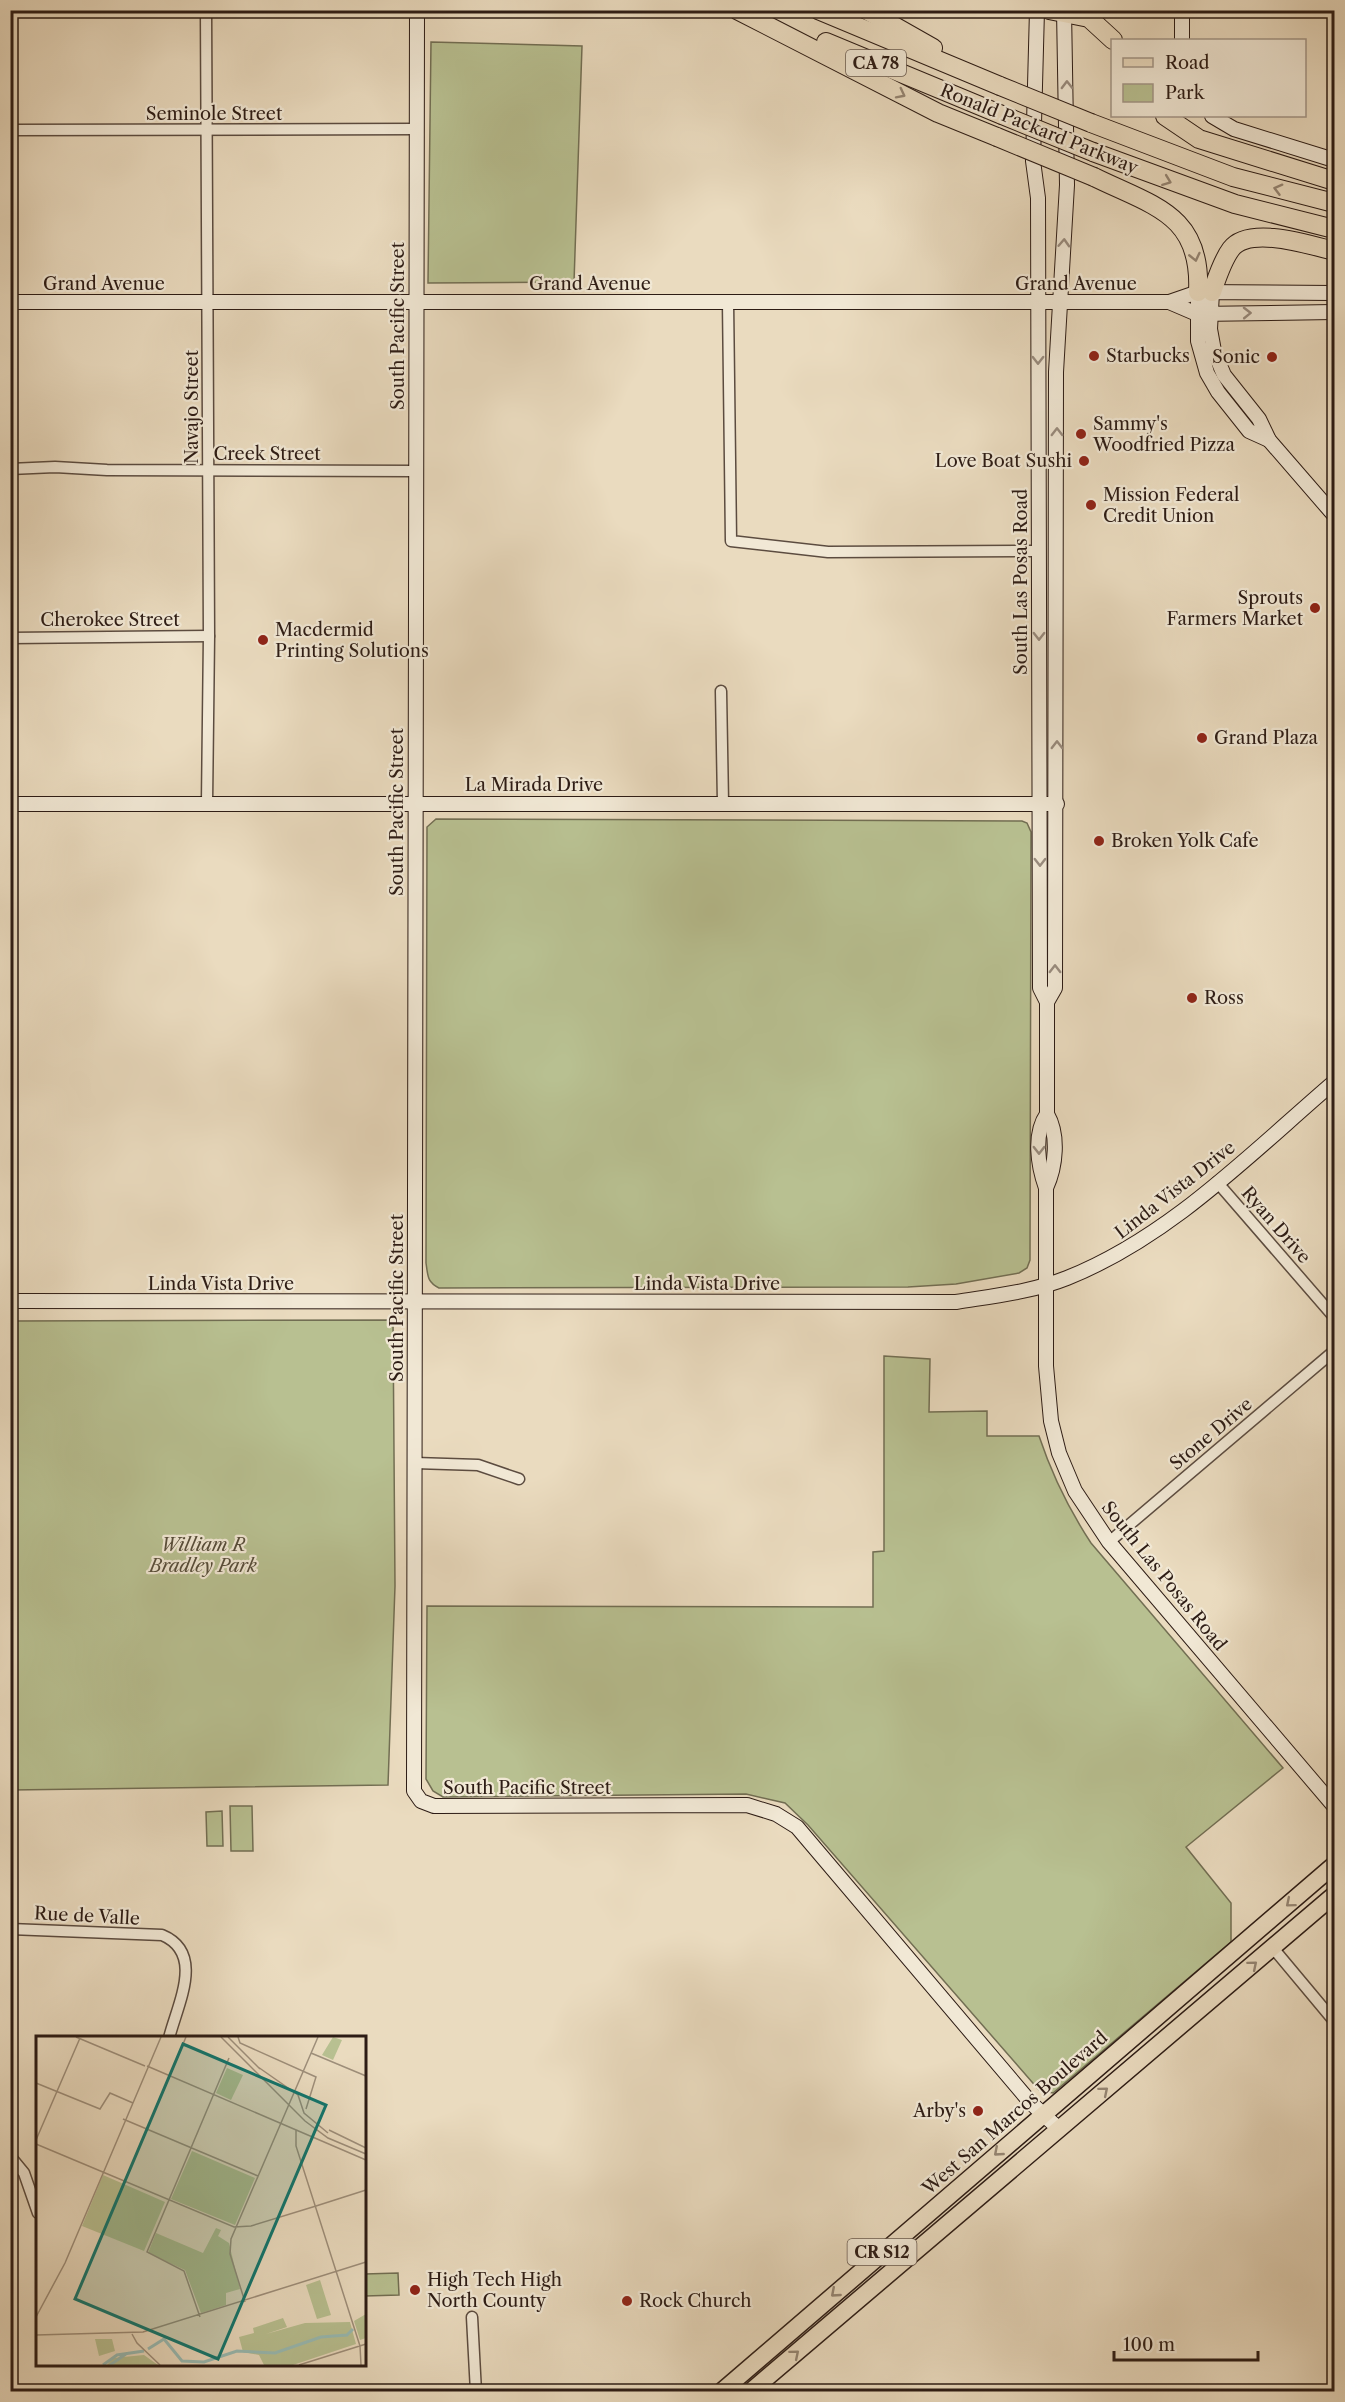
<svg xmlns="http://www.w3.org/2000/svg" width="1345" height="2402" viewBox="0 0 1345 2402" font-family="'Libre Caslon Text',serif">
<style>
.green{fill:#b8c091;stroke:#726e53;stroke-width:1.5}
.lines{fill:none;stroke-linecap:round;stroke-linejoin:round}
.street-casing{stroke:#5c4c40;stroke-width:13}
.secondary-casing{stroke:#2d1c15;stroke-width:16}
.primary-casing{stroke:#2d1c15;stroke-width:19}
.highway-casing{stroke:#2d1c15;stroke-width:20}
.street{stroke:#f1e8d5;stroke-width:10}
.secondary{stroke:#f1e8d5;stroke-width:14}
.primary{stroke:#eadbbf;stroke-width:16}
.highway{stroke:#eadbbf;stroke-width:18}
.highway-bridge-casing{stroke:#2d1c15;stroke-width:20;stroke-linecap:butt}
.highway-bridge{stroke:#eadbbf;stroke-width:18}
.oneway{stroke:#998c7f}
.oneway2{stroke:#958572}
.poi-dot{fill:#8f2418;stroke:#f1e8d5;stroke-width:2}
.labels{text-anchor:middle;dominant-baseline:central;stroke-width:4.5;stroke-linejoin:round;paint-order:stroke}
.shield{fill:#f1e8d5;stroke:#68594f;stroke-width:1.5}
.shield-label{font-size:16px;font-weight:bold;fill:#2d1c15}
.street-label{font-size:18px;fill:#2d1c15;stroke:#f1e8d5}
.poi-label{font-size:18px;fill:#2d1c15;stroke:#f1e8d5;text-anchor:start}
.park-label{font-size:18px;font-style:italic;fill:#574d3a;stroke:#f1e8d5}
.inset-river{fill:none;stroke:#98bbb4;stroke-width:3}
.inset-road{fill:none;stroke:#9e8f7b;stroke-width:1.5}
.view{fill:#0f766e;fill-opacity:0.15;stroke:#0f766e;stroke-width:3}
.inset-edge{fill:none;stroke:#2d1c15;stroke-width:3}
</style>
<rect width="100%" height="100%" fill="#eadbbf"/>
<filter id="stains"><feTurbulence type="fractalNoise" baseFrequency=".00333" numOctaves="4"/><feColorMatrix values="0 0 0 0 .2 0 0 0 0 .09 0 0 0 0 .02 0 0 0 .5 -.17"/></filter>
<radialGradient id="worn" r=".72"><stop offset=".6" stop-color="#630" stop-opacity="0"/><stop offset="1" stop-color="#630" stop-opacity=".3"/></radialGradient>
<g class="green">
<path d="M431 42 582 46 574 282 428 283Z"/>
<path d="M436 819 1022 821 1027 823 1031 832 1030 1260 1027 1268 1019 1273 956 1284 908 1287 439 1288C427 1282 428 1276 426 1263L427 827Z"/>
<path d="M393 1320 395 1586 388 1785 11 1790V1321Z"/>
<path d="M884 1356 930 1359 929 1412 987 1411V1436H1039C1052 1475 1068 1508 1091 1543L1283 1768 1186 1847 1231 1903V1942L1053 2093 1039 2090 808 1825 785 1803 746 1794 443 1797 433 1791 426 1779 427 1606 873 1607V1552L884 1551Z"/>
<path d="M230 1806H252L253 1851H231Z"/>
<path d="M222 1811 223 1846H207L206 1812Z"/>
<path d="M398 2273 399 2295 365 2296V2274Z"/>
</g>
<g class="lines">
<g class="street-casing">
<g id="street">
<path d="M206 10 209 636 207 803"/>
<path d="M10 130 417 129"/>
<path d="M728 302 731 541 828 552 1039 551"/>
<path d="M10 469 55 467 107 470 416 471"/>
<path d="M10 638 209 636"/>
<path d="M721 691 723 803"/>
<path d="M1217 1182 1334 1317"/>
<path d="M415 1463 478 1465 519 1479"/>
<path d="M1109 1542 1334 1351"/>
<path d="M10 1929 162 1935C205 1953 178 2003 169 2038"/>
<path d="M1273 1948 1334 2021"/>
<path d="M10 2156 24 2173 38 2213"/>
<path d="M472 2317 476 2392"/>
</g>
</g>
<g class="secondary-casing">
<g id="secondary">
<path d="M417 10 414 1791 421 1801 434 1806 747 1805 776 1814 797 1827 1031 2103 1059 2129"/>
<path d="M1037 10 1033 161 1038 198 1040 988 1047 1002"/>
<path d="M1182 40V10"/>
<path d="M1212 116 1234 129 1334 160"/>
<path d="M1198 292V341L1207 373 1218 392 1249 431 1269 440"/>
<path d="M1212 292 1210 329 1214 351 1224 375 1259 419 1269 440 1334 515"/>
<path d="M10 302H1169L1198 292 1334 293"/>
<path d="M1169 302 1197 314 1334 312"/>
<path d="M10 804H1057"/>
<path d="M1047 1114C1033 1134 1038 1166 1046 1188V1366L1051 1421 1059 1453 1075 1491 1109 1542 1334 1806"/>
<path d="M1046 1188C1056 1166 1059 1135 1047 1114V1002L1055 988 1056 372 1067 185 1064 10"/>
<path d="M10 1301 956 1302C993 1296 1032 1292 1067 1278 1170 1237 1251 1153 1334 1082"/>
</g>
</g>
<g class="primary-casing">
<g id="primary">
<path d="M721 2392 1334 1865"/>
<path d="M750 2392 1334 1895"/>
</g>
</g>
<g class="highway-casing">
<g id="highway">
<path d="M737 10 938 113 997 137"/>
<path d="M818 10 1000 86"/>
<path d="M866 10 933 48"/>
<path d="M1049 10 1089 18 1113 40"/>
<path d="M826 42 1002 115"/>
<path d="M1165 116 1199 139 1334 181"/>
<path d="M1091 123 1233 177 1334 203"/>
<path d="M1093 152 1235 204 1334 229"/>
<path d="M1094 177C1153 206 1202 214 1198 292"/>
<path d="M1212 292C1217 278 1222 261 1231 249 1249 225 1310 245 1334 251"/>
</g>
</g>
<use href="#street" class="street"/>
<use href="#secondary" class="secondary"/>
<use href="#primary" class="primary"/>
<use href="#highway" class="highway"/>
<g class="highway-bridge-casing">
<g id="highway-bridge">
<path d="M1000 86 1091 123"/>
<path d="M1002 115 1093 152"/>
<path d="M997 137 1094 177"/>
</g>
</g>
<use href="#highway-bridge" class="highway-bridge"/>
</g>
<defs><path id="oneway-chevron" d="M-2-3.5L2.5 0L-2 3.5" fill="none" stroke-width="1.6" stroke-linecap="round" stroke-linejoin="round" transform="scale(1.5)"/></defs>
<g class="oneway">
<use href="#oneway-chevron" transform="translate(1067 85) rotate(-91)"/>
<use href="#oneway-chevron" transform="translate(1064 243) rotate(-87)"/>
<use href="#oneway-chevron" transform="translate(1247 313) rotate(-1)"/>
<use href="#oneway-chevron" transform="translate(1038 360) rotate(90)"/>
<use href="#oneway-chevron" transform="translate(1057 432) rotate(-90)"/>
<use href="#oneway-chevron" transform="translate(1039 636) rotate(90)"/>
<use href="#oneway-chevron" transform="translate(1057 745) rotate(-90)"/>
<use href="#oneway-chevron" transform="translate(1040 862) rotate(90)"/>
<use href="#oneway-chevron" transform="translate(1055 969) rotate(-90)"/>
<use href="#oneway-chevron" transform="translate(1039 1150) rotate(90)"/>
</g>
<g class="oneway2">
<use href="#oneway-chevron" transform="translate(901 94) rotate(27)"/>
<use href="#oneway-chevron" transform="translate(1167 181) rotate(21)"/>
<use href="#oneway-chevron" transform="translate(1278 189) rotate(-165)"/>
<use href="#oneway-chevron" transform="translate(1195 257) rotate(77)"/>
<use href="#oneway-chevron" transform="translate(1290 1903) rotate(140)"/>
<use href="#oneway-chevron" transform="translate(1253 1965) rotate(-40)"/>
<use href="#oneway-chevron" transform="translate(1104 2091) rotate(-40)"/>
<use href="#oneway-chevron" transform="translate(998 2152) rotate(139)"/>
<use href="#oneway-chevron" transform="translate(835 2293) rotate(139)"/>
<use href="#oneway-chevron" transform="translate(795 2354) rotate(-40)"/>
</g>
<g class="poi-dot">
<circle cx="1094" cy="356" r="6"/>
<circle cx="1272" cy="357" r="6"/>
<circle cx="1081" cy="434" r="6"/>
<circle cx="1084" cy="461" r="6"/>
<circle cx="1091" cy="505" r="6"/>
<circle cx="1315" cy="608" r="6"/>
<circle cx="263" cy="640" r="6"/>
<circle cx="1202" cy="738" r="6"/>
<circle cx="1099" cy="841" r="6"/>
<circle cx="1192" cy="998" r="6"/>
<circle cx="978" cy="2111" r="6"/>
<circle cx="415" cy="2290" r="6"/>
<circle cx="627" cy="2301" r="6"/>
</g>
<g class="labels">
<g class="shield">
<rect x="846" y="50" width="60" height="26" rx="4.5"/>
<rect x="847.5" y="2239" width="69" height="26" rx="4.5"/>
</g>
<g class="shield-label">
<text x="876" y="63">CA 78</text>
<text x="882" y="2252">CR S12</text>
</g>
<g class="street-label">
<text x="214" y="114">Seminole Street</text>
<text transform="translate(1039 129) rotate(22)">Ronald Packard Parkway</text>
<text x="104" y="284">Grand Avenue</text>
<text x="590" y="284">Grand Avenue</text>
<text x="1076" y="284">Grand Avenue</text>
<text transform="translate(398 326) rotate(-90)">South Pacific Street</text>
<text transform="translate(192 407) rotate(-90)">Navajo Street</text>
<text x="267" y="454">Creek Street</text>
<text transform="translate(1021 582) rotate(-90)">South Las Posas Road</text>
<text x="110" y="620">Cherokee Street</text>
<text x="534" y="785">La Mirada Drive</text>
<text transform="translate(397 812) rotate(-90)">South Pacific Street</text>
<text transform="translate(1175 1190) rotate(-38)">Linda Vista Drive</text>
<text transform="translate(1276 1225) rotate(49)">Ryan Drive</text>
<text x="221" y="1284">Linda Vista Drive</text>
<text x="707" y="1284">Linda Vista Drive</text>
<text transform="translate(397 1298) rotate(-90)">South Pacific Street</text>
<text transform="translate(1211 1434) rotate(-40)">Stone Drive</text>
<text transform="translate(1164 1576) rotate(51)">South Las Posas Road</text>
<text x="527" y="1788">South Pacific Street</text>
<text transform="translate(87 1916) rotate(3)">Rue de Valle</text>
<text transform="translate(1015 2113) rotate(-41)">West San Marcos Boulevard</text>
</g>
<g class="poi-label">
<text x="1106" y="356">Starbucks</text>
<text x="1260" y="357" text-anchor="end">Sonic</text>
<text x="1093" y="424">Sammy's<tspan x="1093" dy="21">Woodfried Pizza</tspan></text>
<text x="1072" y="461" text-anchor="end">Love Boat Sushi</text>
<text x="1103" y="495">Mission Federal<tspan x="1103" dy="21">Credit Union</tspan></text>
<text x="1303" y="598" text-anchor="end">Sprouts<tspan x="1303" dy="21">Farmers Market</tspan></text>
<text x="275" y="630">Macdermid<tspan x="275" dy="21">Printing Solutions</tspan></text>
<text x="1214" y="738">Grand Plaza</text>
<text x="1111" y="841">Broken Yolk Cafe</text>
<text x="1204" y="998">Ross</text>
<text x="966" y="2111" text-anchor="end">Arby's</text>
<text x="427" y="2280">High Tech High<tspan x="427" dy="21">North County</tspan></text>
<text x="639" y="2301">Rock Church</text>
</g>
<g class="park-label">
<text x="203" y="1545">William R<tspan x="203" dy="21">Bradley Park</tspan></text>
</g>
</g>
<g transform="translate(36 2036)">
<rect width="330" height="330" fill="#eadbbf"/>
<path d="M297 1 306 4 297 24 286 19ZM191 32 207 39 195 64 180 57ZM156 115 219 142 199 189 135 163ZM67 139 129 166 108 215 46 190ZM180 192 185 194 182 200 193 207 204 253 190 257V269L165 277 149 234 112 217 120 197 167 217ZM284 244 295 279 281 283 270 249ZM330 278V302L324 304 318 285ZM247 282 251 291 230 298 269 287 314 286 320 308 257 329H228L223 319 207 316 203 301 218 297 217 292ZM59 303H76L79 315 63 320ZM108 319 122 329H71L77 322Z" fill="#b8c091"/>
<path class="inset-river" d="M112 313 128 303 146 325 168 326 201 315 239 317 285 301 311 299 317 293M67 329 81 319 108 315M74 329 90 318"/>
<path class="inset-road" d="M40 1 109 30M185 1 269 85 292 102 330 118M192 1 224 33M202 1 204 7 280 41 270 73M275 17 330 40M111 30 330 124M222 31 262 59 268 77 292 97M0 47 64 73 74 57 97 67M126 58 150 1M87 83 222 140M260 94V110L324 310M293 94 330 112M0 104 44 2M0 108 198 191 215 190 280 170M280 170 330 154M209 266 194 218 195 203 282 1M0 281 29 227 125 1M164 281 148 235 111 216 193 22M96 298 101 307 124 329M0 299 107 296 330 226M324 310 325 329M263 329 330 308"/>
<path class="view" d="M147 8 290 69 182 323 39 263Z"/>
<rect width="330" height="330" class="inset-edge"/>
</g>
<rect width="1345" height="2402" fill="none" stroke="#eadbbf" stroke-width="36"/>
<rect x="12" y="12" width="1321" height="2378" fill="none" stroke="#2d1c15" stroke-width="3"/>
<rect x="18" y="18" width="1309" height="2366" fill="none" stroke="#2d1c15" stroke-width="1.5"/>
<rect x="1111" y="39" width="195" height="78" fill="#f1e8d5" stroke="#a39688" stroke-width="1.5"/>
<rect x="1123" y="58" width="30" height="9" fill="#eadbbf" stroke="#a39688" stroke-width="1.5"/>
<text x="1165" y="69" font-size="18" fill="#2d1c15">Road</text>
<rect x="1123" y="84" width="30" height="18" fill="#b8c091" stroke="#a39688" stroke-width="1.5"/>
<text x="1165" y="99" font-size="18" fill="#2d1c15">Park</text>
<path d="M1114 2351v9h144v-9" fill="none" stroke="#2d1c15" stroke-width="3"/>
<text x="1123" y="2351" font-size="18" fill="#2d1c15" stroke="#f1e8d5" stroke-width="4.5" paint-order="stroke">100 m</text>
<rect width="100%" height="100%" filter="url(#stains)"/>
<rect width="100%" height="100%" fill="url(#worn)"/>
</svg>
